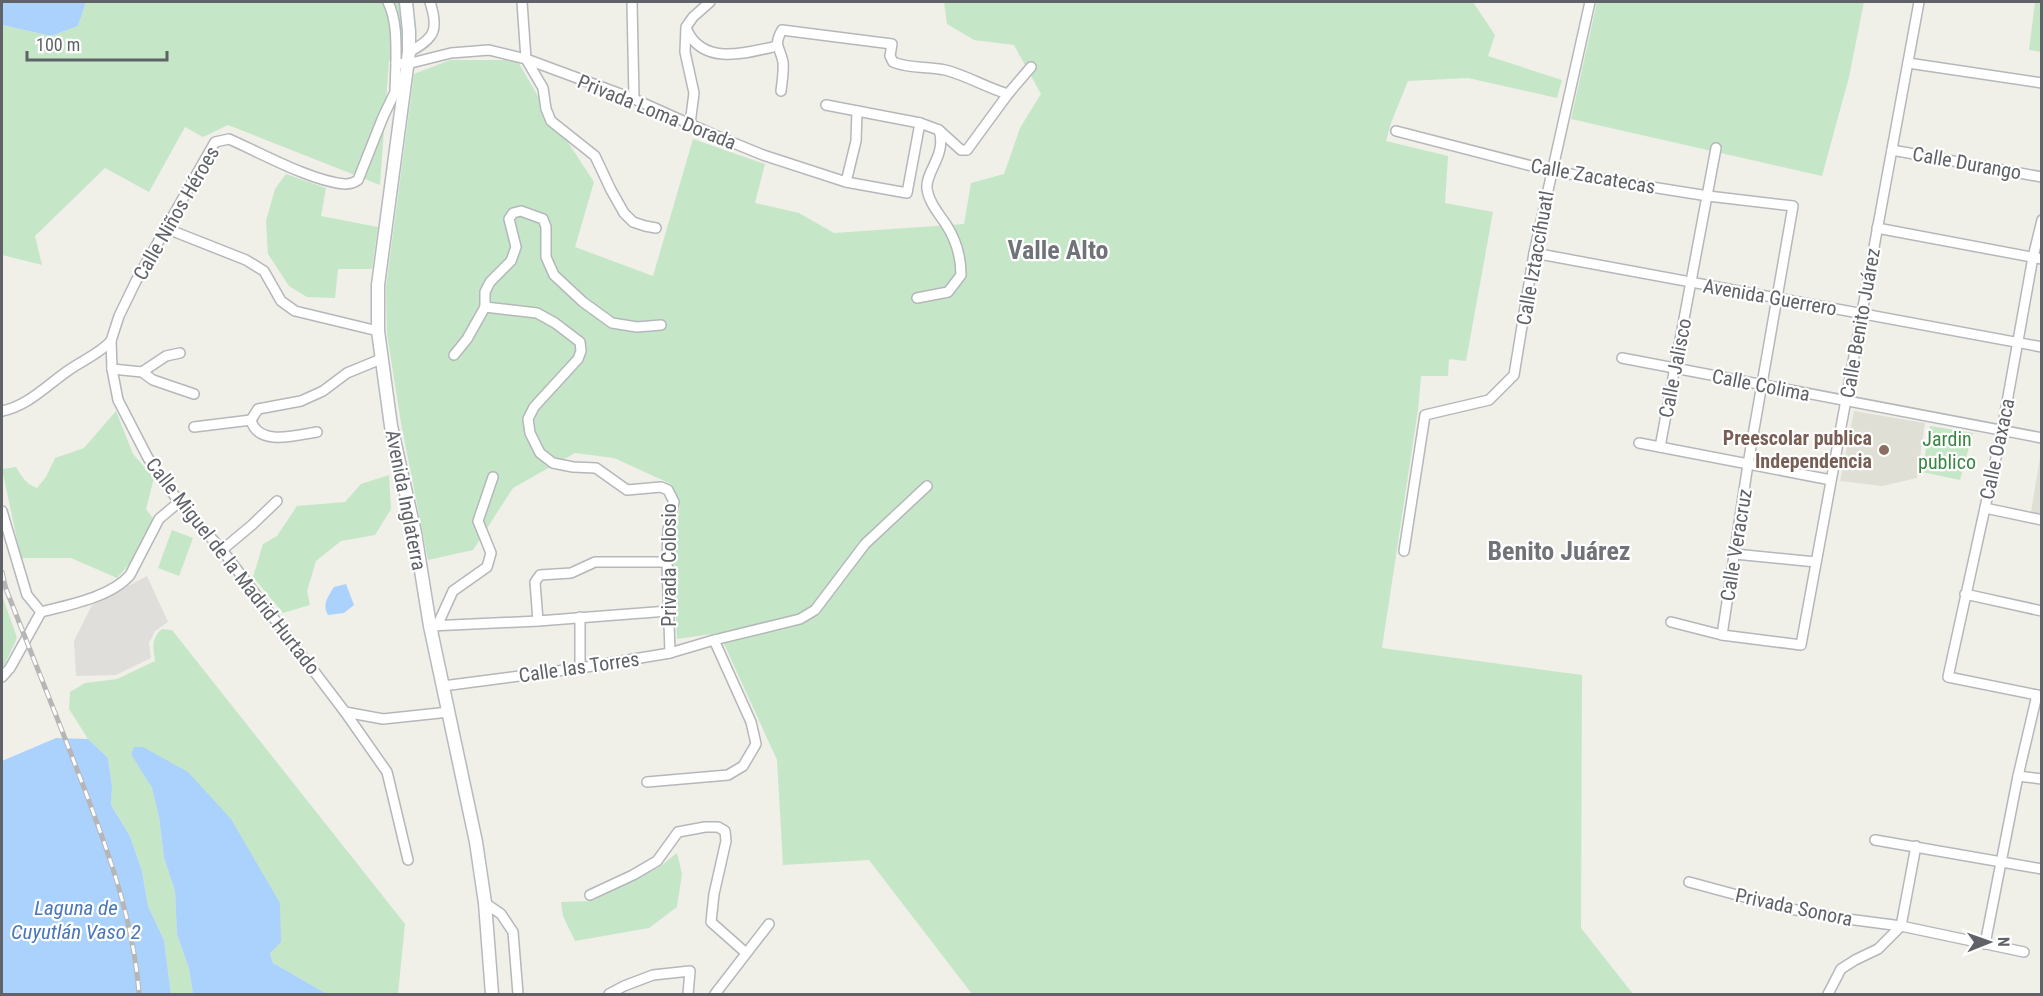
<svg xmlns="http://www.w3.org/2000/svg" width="2043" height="996" viewBox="0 0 2043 996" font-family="'Roboto Condensed',sans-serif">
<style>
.industrial{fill:#dfdeda}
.education{fill:#e0dfd6}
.green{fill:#c5e7c8}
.water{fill:#abd2fd}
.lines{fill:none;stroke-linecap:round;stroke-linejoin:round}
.minor-casing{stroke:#b5b7bb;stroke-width:12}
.secondary-casing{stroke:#b6b9be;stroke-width:15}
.minor{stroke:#fff;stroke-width:9}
.secondary{stroke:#fff;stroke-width:12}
.rail-casing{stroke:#b6b6b7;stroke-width:5}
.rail{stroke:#fff;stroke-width:3;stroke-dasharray:9;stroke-linecap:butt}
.education-dot{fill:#8d6e63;stroke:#fff;stroke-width:2}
.labels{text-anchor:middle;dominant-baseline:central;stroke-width:4.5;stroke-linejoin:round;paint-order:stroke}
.street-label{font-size:20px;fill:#5f6267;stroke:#fff}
.education-label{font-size:20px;font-weight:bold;fill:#785e54;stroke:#fff;text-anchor:end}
.park-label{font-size:20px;fill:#388642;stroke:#fff}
.water-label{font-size:21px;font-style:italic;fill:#4976b9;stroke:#fff}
.district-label{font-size:26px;font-weight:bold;fill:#707479;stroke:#fff}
</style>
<rect width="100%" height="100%" fill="#f0efe8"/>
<path class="industrial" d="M147 576 168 622 155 631 149 643 151 658 116 675 76 676 74 641 92 605Z"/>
<g class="education">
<path d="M1854 411 1925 423 1917 478 1882 486 1840 481Z"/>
<path d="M2041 452V514L2031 512Z"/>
</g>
<g class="green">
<path d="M86 2H400L403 46 389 61 380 185 228 125 203 137 185 127 149 192 105 168 35 236 42 265 2 255V25L51 36 78 26Z"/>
<path d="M944 2H1473L1495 35 1488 56 1562 80 1557 98 1468 78 1408 81 1391 123 1386 141 1448 156 1445 203 1493 212 1466 361 1449 359 1448 376H1421L1418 410 1382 648 1582 675 1581 928 1633 994H972L869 860 783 865 777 760 719 633 677 639 672 552 680 504 671 484 614 458 575 453 513 488 473 550 428 560 401 423 387 334 386 287 414 74 450 60H517L539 98 594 182 575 247 653 276 693 139 765 164 755 203 799 213 834 233 964 224 971 183 1004 174 1020 128 1041 94 1014 45 974 40 947 24Z"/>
<path d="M1597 2H1864L1849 77 1822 176 1571 119Z"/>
<path d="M2035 2H2041V52L2029 50Z"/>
<path d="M286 174 326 188 321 216 378 227 372 269H338L335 298 307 297 289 286 268 254 266 221 275 189Z"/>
<path d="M116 411 133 454 154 478 146 509 154 520 137 555 117 578 71 558H21L2 469 16 467C22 477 26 484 37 488L46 477 55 458 84 448Z"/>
<path d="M1930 426 1973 433 1960 480 1922 472Z"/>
<path d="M389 475 391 509 375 535 341 541 316 561 307 591 310 605 283 613 253 577 263 544 277 536 297 506 345 502 361 484Z"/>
<path d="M172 530 193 538 179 576 158 568Z"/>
<path d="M2 595 17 638 5 664 2 667Z"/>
<path d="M162 629 172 630 405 924 398 994H327L273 963 270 953 132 754 152 788 159 817 164 858 175 891 177 934 189 969 193 994H171L164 940 148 906 142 871 130 836 111 805 112 786 108 758 88 739 69 709 70 692 85 683 117 679 155 661C153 647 151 638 162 629Z"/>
<path d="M677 853 682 874 677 907 649 928 575 941 563 916 561 902 592 901 658 868Z"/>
</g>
<g class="water">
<path d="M2 2H86L78 26 51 36 2 25Z"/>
<path d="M346 584 354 605 344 613 328 615C322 604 328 597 334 587Z"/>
<path d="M56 738 88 739 108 758 112 786 111 805 130 836 142 871 148 906 164 940 171 994H2V761Z"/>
<path d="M134 747H143L188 772 231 819 280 903 281 942 270 953 273 963 327 994H193L189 969 177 934 175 891 164 858 159 817 152 788 131 754Z"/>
</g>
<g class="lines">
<g class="minor-casing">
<g id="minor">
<path d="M388 2C397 21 396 42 396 63"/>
<path d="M522 2 526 59 543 88 546 109 551 121 595 156 611 190 624 213 633 222 645 226 656 228"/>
<path d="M632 2 634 99"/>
<path d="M687 30C703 66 746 53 777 46"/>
<path d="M409 52C435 38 439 30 430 2"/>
<path d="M1908 63 2042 83"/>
<path d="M781 91C782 82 784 71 783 62 780 47 773 46 782 30L892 44 890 56 893 62C910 69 927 66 945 70 966 75 987 88 1008 94"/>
<path d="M826 105 920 123 939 130 961 150H967L1008 94 1031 67"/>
<path d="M690 124 694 93 685 52 686 27 693 17 710 2"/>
<path d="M1396 131 1551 171 1708 196 1793 206 1748 464 1722 635"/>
<path d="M1892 150 2042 177"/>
<path d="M846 182 856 141 857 111"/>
<path d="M2042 220 2033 257 2002 430 1948 677 2042 696"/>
<path d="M165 228 246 260 264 271 281 301 295 311 378 331"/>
<path d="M1877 228 2042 259"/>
<path d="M1534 253 2042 347"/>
<path d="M917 298 948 292 961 275C961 257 957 242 947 226 940 215 929 203 927 189 925 171 947 156 939 130"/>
<path d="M661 325 637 327 612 323 583 302 554 275 546 257V227L543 219 521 211 513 213 509 219 516 247 511 261 490 282 485 292V307L537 313 555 323 580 342 581 351 578 359 534 407 528 419 530 433 540 453 553 463 573 467 596 468 627 490 661 487 668 490 674 502 668 530 667 562 670 653"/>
<path d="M454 355 467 339 485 307"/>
<path d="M1622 358 2042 438"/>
<path d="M112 369 142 372 153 380 194 394"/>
<path d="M142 372 166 356 180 353"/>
<path d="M2 411C28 406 47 385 69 370 83 360 99 354 111 341"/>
<path d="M251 420 258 409 301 401 323 391 347 373 381 359"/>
<path d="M251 420C258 447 297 435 317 432"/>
<path d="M194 427 251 420"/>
<path d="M1639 443 1831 480"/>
<path d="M1660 447 1716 148"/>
<path d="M1985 508 2042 520"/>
<path d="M2 511 27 595 41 612"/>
<path d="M222 550 252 525 277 501"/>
<path d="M1404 551 1425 415 1489 400 1514 375 1534 253 1590 2"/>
<path d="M1735 554 1816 562"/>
<path d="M1965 594 2042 611"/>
<path d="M41 612C69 605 111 597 130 575L159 519 179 502"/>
<path d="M538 621 535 582 540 575 571 573 595 562H667"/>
<path d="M1671 622 1722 635 1801 645 1919 2"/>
<path d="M430 626 538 621 668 611"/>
<path d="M437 626 453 591 487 567 491 553 478 521 493 477"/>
<path d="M580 668V617"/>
<path d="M2 677 10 668 41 612"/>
<path d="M443 686 580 668 670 653 714 640 800 619 815 610 865 544 927 486"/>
<path d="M345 712 387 772 408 860"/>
<path d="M449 712 383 719 345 712 222 550 179 502 148 458 118 400 112 369 111 341 119 316 136 281 215 142 229 139C261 153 311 181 344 184 349 184 354 183 358 180L383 117 395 92 396 63 407 64 451 53 489 50 526 59 634 99 719 137 763 155 846 182 907 193 920 123"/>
<path d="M2018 776 2042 779"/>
<path d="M647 782 728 775 743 766 756 744 751 722 714 640"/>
<path d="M1875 840 2042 869"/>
<path d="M1689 882 1785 908 1840 918 1901 926 2024 952"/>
<path d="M590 895 633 875 657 861 678 832 705 827H718L725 831 726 841 714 894 711 922 746 953"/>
<path d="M485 903 501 914 513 932 518 994"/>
<path d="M1985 944 2018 776 2037 695"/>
<path d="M609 994 624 986 653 975 690 971 688 994"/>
<path d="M715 994 769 924"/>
<path d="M1828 994 1841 969 1855 960 1878 949 1901 926 1916 846"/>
</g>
</g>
<g class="secondary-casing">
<path id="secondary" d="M406 2 409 31V52L378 285V331L391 426 415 533 430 626 476 842 485 903 492 994"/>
</g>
<use href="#minor" class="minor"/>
<use href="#secondary" class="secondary"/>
<g class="rail-casing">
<path id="rail" d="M2 572 6 589C28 645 51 702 73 759 102 835 133 912 139 994"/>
</g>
<use href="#rail" class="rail"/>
</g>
<circle class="education-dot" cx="1884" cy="450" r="6"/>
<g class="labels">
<g class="street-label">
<text transform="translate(657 112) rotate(22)">Privada Loma Dorada</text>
<text transform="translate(1967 163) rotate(10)">Calle Durango</text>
<text transform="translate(1593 176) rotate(10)">Calle Zacatecas</text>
<text transform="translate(176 213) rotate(-60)">Calle Niños Héroes</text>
<text transform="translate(1535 258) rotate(-80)">Calle Iztaccíhuatl</text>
<text transform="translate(1770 297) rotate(10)">Avenida Guerrero</text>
<text transform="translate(1860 323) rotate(-80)">Calle Benito Juárez</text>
<text transform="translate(1675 368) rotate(-79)">Calle Jalisco</text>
<text transform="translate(1761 385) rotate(11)">Calle Colima</text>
<text transform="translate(1997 449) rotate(-78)">Calle Oaxaca</text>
<text transform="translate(406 500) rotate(79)">Avenida Inglaterra</text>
<text transform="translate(1736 545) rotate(-81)">Calle Veracruz</text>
<text transform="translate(669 565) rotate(-90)">Privada Colosio</text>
<text transform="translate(233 566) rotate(52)">Calle Miguel de la Madrid Hurtado</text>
<text transform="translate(579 667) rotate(-8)">Calle las Torres</text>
<text transform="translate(1794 907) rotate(12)">Privada Sonora</text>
</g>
<g class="education-label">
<text x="1872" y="438">Preescolar publica<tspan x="1872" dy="23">Independencia</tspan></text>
</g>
<g class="park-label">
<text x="1947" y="439">Jardin<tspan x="1947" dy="23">publico</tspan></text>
</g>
<g class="water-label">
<text x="76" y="908">Laguna de<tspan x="76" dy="24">Cuyutlán Vaso 2</tspan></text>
</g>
<g class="district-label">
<text x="1058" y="250">Valle Alto</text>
<text x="1559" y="551">Benito Juárez</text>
</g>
</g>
<rect width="2043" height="996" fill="none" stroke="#5f6267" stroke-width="6"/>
<g transform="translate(1989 942) rotate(89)" stroke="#ffffff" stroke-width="4.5" paint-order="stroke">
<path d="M0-4.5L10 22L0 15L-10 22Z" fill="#5f6267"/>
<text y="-9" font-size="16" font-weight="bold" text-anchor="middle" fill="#5f6267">N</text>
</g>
<path d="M27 51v9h140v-9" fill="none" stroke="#5f6267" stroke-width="3"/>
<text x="36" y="51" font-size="18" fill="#5f6267" stroke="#ffffff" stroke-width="4.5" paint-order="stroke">100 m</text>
</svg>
